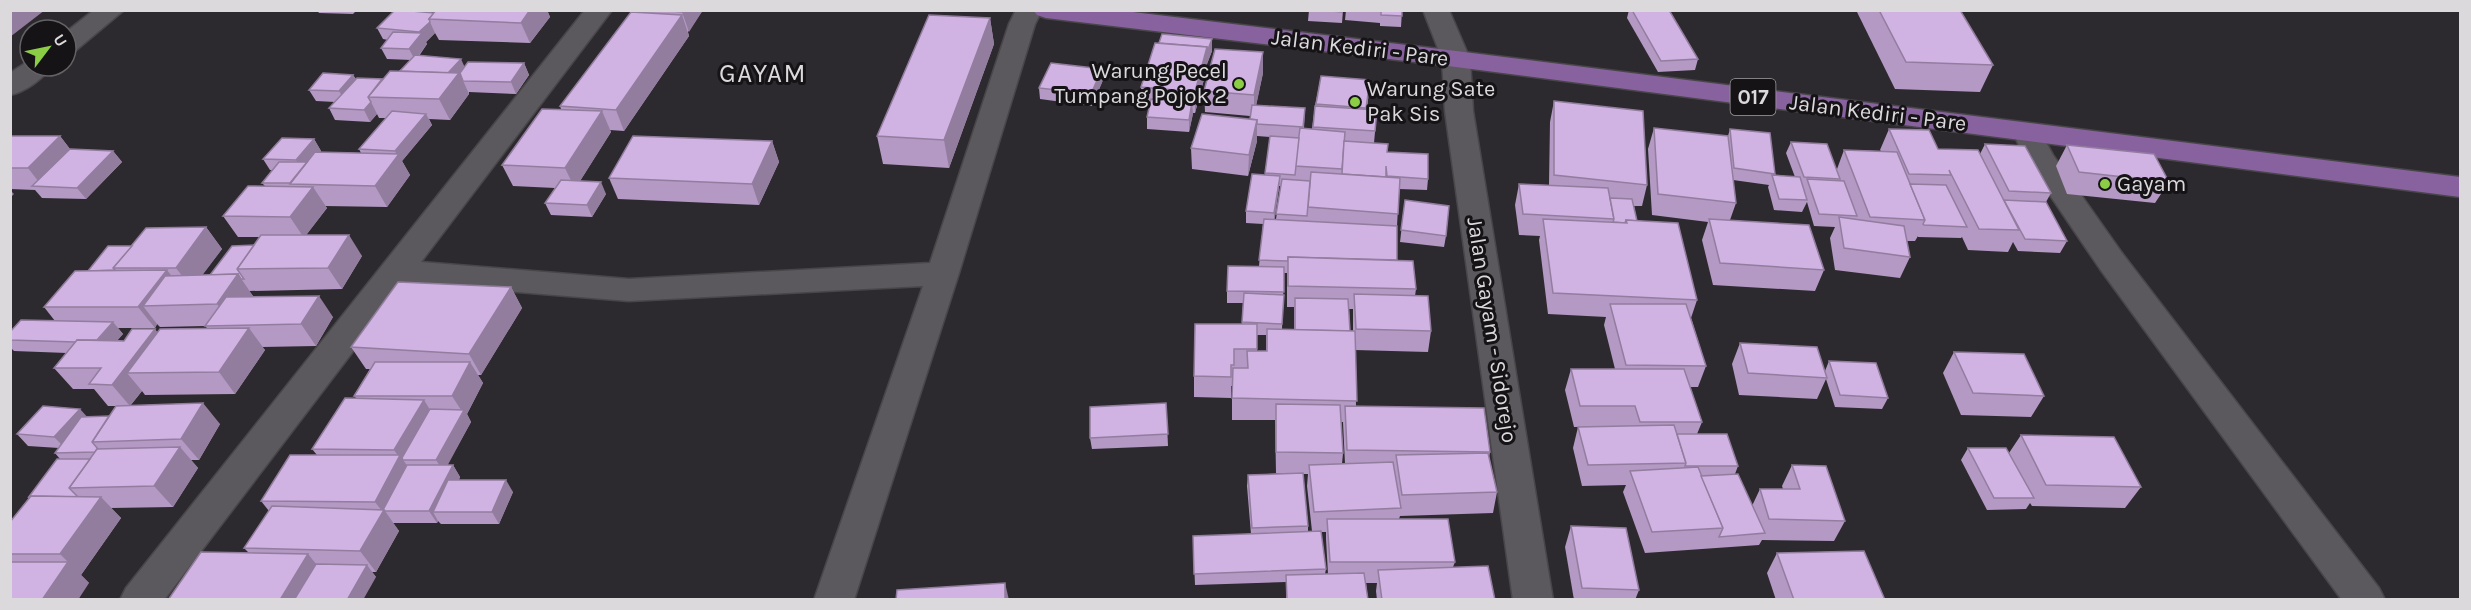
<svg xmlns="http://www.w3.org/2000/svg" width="2471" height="610" viewBox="0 0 2471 610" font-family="Karla,sans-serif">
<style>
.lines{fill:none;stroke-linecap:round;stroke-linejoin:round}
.minor-casing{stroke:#49464a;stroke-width:3}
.tertiary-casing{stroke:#49464a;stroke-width:3}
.primary-casing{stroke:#49464a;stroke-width:3}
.minor{fill:#5c595e;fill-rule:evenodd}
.tertiary{fill:#5c595e;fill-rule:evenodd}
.primary{fill:#88629f;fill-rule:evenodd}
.wall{fill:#b399c3;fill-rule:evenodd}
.shaded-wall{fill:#927d9f}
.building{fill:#d0b2e3;stroke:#927d9f;stroke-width:1.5}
.poi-dot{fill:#8bce46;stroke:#151316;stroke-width:2}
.labels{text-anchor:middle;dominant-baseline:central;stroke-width:6;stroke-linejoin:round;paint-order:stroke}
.shield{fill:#151316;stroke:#a09ea1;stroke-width:1.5}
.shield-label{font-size:21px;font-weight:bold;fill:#dbd9dc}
.street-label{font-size:22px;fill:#dbd9dc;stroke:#151316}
.poi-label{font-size:22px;fill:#dbd9dc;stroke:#151316;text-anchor:start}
.quarter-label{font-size:26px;letter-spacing:1.5px;fill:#dbd9dc;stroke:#151316}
</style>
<rect width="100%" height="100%" fill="#2d2a2f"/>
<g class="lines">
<g class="minor-casing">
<g id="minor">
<path d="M94 10H124L75 51 66 53V32Z"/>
<path d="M585 10H612L421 262 629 279 930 263 1009 24 1016 10H1042L1035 24 959 273 854 600H814L923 286 629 301 405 283 164 600H120L126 588Z"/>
<path d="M30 60V66H52C43 79 25 92 10 95V73Z"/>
<path d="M2027 123 2037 126 2053 155 2122 253 2379 588 2385 600H2342L2100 269 2024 157 2013 132 2017 126Z"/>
</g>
</g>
<g class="tertiary-casing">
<path id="tertiary" d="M1423 10H1449L1470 59 1473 111 1553 600H1513L1445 111 1442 59Z"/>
</g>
<g class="primary-casing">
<path id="primary" d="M1033 10H1116L1456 51 2460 177V197L1456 67 1046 18 1037 15Z"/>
</g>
<use href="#minor" class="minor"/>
<use href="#tertiary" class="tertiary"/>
<use href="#primary" class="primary"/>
</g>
<g class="wall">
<path d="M317 10H357L353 14 319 13Z"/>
<path d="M436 10H547L550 17 530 43 439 40 435 33 426 42 427 44 419 56 464 67 524 63 529 75 516 94 469 92V94L450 120 429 119 432 125 402 161 410 175 387 207 325 206 327 208 306 235 362 256 342 289 249 291 253 296 252 297 333 317 316 346 262 347 265 350 235 394 145 395 142 391 130 406 220 424 199 460H191L198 468 173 507 111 508 121 518 81 575 89 583 10 600V522L60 459 55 453 59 448 28 446 17 434 87 417 109 416 127 406H108L94 389H73L54 368 67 353 14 351 10 347V332L55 321 44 307 88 271 132 246 206 227 222 249 202 275H210L254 245 260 237H238L223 216 265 186 262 183 272 170H270L263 159 314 139 321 151 320 152 361 153 359 149 386 118H379L377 114 370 122 335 120 329 108 335 102 316 101 309 90 353 75 356 79H382L399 71 411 60 387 59 381 48 388 40 383 39 377 28 434 13ZM157 324 160 327 205 326 208 329 157 333 155 329 124 341 117 340 123 334 118 328H155Z"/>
<path d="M636 10H703L688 32 689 36 624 131 610 130 611 132 580 181 606 194 592 217 551 215 545 203 555 188 513 186 502 165 561 109 560 106 637 12Z"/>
<path d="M1309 10H1343L1342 23 1308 21Z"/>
<path d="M1346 10H1402L1401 27 1380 26V23L1345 20Z"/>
<path d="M1629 10H1669L1698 59 1695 70 1658 72 1627 18Z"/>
<path d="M1856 10H1960L1993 65 1980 92 1895 89Z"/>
<path d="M990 18 994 44 949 168 883 164 877 136Z"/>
<path d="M1212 39V51L1207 64V68L1195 113H1193L1189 132 1147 129V117L1149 109 1142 108 1141 87 1159 43Z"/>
<path d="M1102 69 1103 80 1092 106 1040 99 1039 88Z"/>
<path d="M1263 73 1256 105 1305 108 1304 129H1312L1315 106 1321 76 1370 80 1367 110H1377L1374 143 1344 141 1387 152 1428 179 1427 190 1399 189 1397 226V260L1416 289 1415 296 1431 331 1428 352 1355 350 1356 406 1490 452 1489 457 1497 492 1493 513 1400 516 1399 519 1455 562 1453 567 1495 600H1377L1376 591 1377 583H1366L1368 600H1286V582L1195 585 1193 536 1251 534 1247 486 1248 475 1289 473H1276L1275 420H1232V386H1231V398L1194 397V376L1242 324 1243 303H1227V291L1259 266 1263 224 1246 223V211L1265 175 1270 137 1257 136V141L1248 176 1192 169 1191 148 1250 119V116L1205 112 1204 91ZM1279 186H1281L1276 219H1274ZM1284 273H1287V307H1294V330L1282 329ZM1349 309H1353V331H1350ZM1257 335H1266V351H1257ZM1341 422H1343L1345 464H1342L1343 453ZM1303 474H1308L1307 486 1312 531 1308 532V526ZM1321 532H1326V539L1328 574H1325L1326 569Z"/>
<path d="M1554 101 1647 185 1642 206H1634L1637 221 1697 300 1691 318 1706 366 1698 387H1690L1702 422 1697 434 1738 466 1735 474 1752 506 1760 489H1783L1782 486 1792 465 1845 521 1834 541 1762 540 1759 545 1645 553 1623 492 1626 485 1582 486 1573 448 1578 427H1574L1565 390 1571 369H1615L1604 325 1606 317 1548 314 1539 240 1540 236 1519 235 1515 205 1519 184 1549 185 1550 122Z"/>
<path d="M1654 128 1728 136 1730 129 1775 174V175L1795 177 1786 153 1791 142 1837 169 1844 150 1881 151 1880 150 1889 129 1938 149 1980 154 1985 144 2051 193 2046 202 2067 241 2060 253 2018 251 2013 242 2008 252 1968 250 1962 237 1961 238 1918 237V236L1915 241H1907L1910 257 1900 278 1835 270 1830 238 1835 227 1814 226 1807 202 1802 212 1774 210 1768 187 1769 185 1733 180 1736 203 1730 220 1824 270 1815 291 1713 285 1702 240 1708 222 1652 215 1648 149Z"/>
<path d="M10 136H60L70 149 113 151 122 162 86 199 42 198 35 190 10 189Z"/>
<path d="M772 141 779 162 759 205 618 199 609 178Z"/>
<path d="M2067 145 2169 182 2155 203 2067 194 2056 166Z"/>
<path d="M1405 200 1446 236 1444 247 1400 242Z"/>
<path d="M511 287 522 308 481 375H478L483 383 467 414 471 422 447 465H453L460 477 459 480 513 492 499 524H441L438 521 437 523H393L399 531 376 572H372L376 577 249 553 244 548 269 511 261 501 317 455 312 449 356 398 354 396 370 369H366L351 347Z"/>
<path d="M1740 343 1825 371 1829 361 1888 398 1882 409 1835 407 1826 379 1817 399 1739 395 1732 364Z"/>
<path d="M1954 352 2044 396 2031 417 1961 415 1943 373Z"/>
<path d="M1166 403 1168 446 1092 449 1090 438Z"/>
<path d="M2021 435 2141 487 2125 508 2032 506 2030 503 2026 509 1987 510 1961 460 1968 448 2009 453Z"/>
<path d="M1571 526 1639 590 1635 600H1574L1565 547Z"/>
<path d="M1777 553 1885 600H1776L1767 573Z"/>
</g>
<g class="shaded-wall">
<path d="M10 10H45L10 37Z"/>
<path d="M530 10H547L550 17 530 43 521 23Z"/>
<path d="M683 10H703L689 32 682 12Z"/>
<path d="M682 15 689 36 624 131 616 110Z"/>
<path d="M990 18 994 44 949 168 944 140Z"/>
<path d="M430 22 435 33 426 42 427 44 415 60 409 49 421 34 419 32Z"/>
<path d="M1212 39V51L1207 64V68L1195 113V92L1207 47Z"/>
<path d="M1263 52V73L1254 116V95Z"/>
<path d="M461 59 466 70 461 76 469 94 450 120 439 99 444 77Z"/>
<path d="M524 63 529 75 516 94 511 82Z"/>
<path d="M1102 69 1103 80 1092 106 1091 94Z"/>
<path d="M353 75 360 86 346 102 339 91Z"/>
<path d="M371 102 377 114 370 122 364 110Z"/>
<path d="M1192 102 1193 114 1189 132V120Z"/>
<path d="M602 111 611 132 575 189 565 168Z"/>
<path d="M426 114 432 125 402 161 410 175 387 207 375 186 397 156 395 151Z"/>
<path d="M1257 120V141L1248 176 1249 155Z"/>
<path d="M60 136 76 157 42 186 28 168Z"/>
<path d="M314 139 321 151 304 172 296 160Z"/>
<path d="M772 141 779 162 759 205 752 184Z"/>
<path d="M113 151 122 162 86 199 77 188Z"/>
<path d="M1280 176 1279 188 1274 225V213Z"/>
<path d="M601 182 606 194 592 217 587 205Z"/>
<path d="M313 187 327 208 304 238 290 217Z"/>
<path d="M10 190 14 194 10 198Z"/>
<path d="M206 227 222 249 192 289 176 268Z"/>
<path d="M349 235 362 256 342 289 328 268Z"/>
<path d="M167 270 183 291 143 306 157 324 155 328 138 307Z"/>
<path d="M238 274 253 296 233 325 217 304Z"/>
<path d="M511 287 522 308 481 375 469 354Z"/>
<path d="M319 296 333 317 316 346 301 324Z"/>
<path d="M113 322 123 334 106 354 96 342Z"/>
<path d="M249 328 265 350 235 394 219 372Z"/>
<path d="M155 329 172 351 127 373 142 391 130 406 112 385Z"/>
<path d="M470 362 483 383 467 414 471 422 444 472 436 460 463 413 452 396Z"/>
<path d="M424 400 437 421 403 460 415 476 385 511 399 531 376 572 360 551 382 511 375 502 399 457 394 450Z"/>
<path d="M203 403 220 424 199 460 181 439Z"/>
<path d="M80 409 90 420 65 448 54 437Z"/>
<path d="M180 447 198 468 173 507 154 486Z"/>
<path d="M453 465 460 477 442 512H433L438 521 437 523 429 511Z"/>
<path d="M506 480 513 492 499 524 492 512Z"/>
<path d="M101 497 121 518 81 575 89 583 78 600H42L68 562 60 554Z"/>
<path d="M308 554 325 575 310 600H280Z"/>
<path d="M367 565 376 577 363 600H347Z"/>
<path d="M1005 583 1009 600H1005Z"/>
</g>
<g class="building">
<path d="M395 10H400L434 13 429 19 430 22 419 32 377 28Z"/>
<path d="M436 10H530L521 23 429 19Z"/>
<path d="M663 10H683L682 12Z"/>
<path d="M1320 10H1343L1342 12Z"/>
<path d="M1367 10H1402V16L1381 15V11Z"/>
<path d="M1632 10H1669L1698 59 1661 61Z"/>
<path d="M1879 10H1960L1993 65 1906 62Z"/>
<path d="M631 12 682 15 616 110 560 106Z"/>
<path d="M929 15 990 18 944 140 877 136Z"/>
<path d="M393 32 422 33 409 49 381 48Z"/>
<path d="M1162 34 1212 39 1207 52V47L1159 43Z"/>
<path d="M1155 43 1207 47 1195 92 1141 87Z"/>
<path d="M1215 49 1263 52 1254 95 1204 91Z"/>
<path d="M415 55 461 59 448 73 400 71Z"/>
<path d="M468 62 524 63 511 82 463 81 460 73Z"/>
<path d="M1051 63 1102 69 1091 94 1039 88Z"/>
<path d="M390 71 459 73 439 99 368 97Z"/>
<path d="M323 73 353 75 339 91 309 90Z"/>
<path d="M1321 76 1370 80 1366 108 1316 104Z"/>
<path d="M357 78 382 79 368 97 371 102 364 110 329 108Z"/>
<path d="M1151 99 1192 102 1189 120 1147 117Z"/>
<path d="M1554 101 1643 111 1647 185 1554 175Z"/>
<path d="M1252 105 1305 108 1303 127 1257 124V120L1250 119Z"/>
<path d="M1315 106 1377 110 1375 131 1313 127Z"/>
<path d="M542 109 602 111 565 168 502 165Z"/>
<path d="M392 111 426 114 395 151 359 149Z"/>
<path d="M1202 114 1257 120 1249 155 1191 148Z"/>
<path d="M1300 128 1345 132 1342 169 1295 166Z"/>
<path d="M1654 128 1728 136 1736 203 1658 194Z"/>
<path d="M1730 129 1770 133 1775 174 1734 168Z"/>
<path d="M1889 129 1929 130 1938 149 1978 150 2019 230 1979 229 1949 170 1951 175 1909 174Z"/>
<path d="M10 136H60L28 168H10Z"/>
<path d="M633 136 772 141 752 184 609 178Z"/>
<path d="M1270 136 1299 138 1295 175 1265 173Z"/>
<path d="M282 138 314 139 296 160 263 159Z"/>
<path d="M1344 141 1388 144 1387 152 1428 154V179L1387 176 1386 166V177L1342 174Z"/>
<path d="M1791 142 1827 144 1840 179 1804 177Z"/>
<path d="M1985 144 2025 146 2051 193 2009 191Z"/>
<path d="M2067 145 2154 154 2169 182 2079 172Z"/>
<path d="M70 149 113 151 77 188 32 186Z"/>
<path d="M1844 150 1897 152 1925 220 1870 217Z"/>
<path d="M315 152 399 154 375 186 290 184Z"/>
<path d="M279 162H307L290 183H262Z"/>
<path d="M1311 172 1400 178 1398 214 1308 207Z"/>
<path d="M1252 174 1280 176 1274 213 1246 211Z"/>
<path d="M1772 175 1800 177 1807 200 1779 199Z"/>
<path d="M1282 179 1310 181 1307 216 1276 214Z"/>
<path d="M1807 179 1844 181 1857 216 1819 214Z"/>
<path d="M561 180 601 182 587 205 545 203Z"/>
<path d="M1519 184 1608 188 1614 219 1523 214Z"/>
<path d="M1910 184 1946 185 1967 227 1924 225 1923 224 1925 220Z"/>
<path d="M248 186 313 187 290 217 223 216Z"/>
<path d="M1610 198 1632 199 1637 221 1626 220 1625 223 1613 222 1614 219Z"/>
<path d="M1405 200 1449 206 1446 236 1401 230Z"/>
<path d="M2004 200 2046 202 2067 241 2025 239Z"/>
<path d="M1839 217 1904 226 1910 257 1844 248Z"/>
<path d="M1264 219 1397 226V260L1288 257V261L1259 260Z"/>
<path d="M1543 219 1627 223 1626 220 1678 223 1697 300 1553 293Z"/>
<path d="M1709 219 1809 225 1824 270 1720 263Z"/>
<path d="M206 227 176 268H113L146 228Z"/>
<path d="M261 235H349L328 268 237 269Z"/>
<path d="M254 245 237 269 244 279H241L238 274 210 275 232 246Z"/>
<path d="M108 246H132L113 268 115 270 88 271Z"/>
<path d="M1288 257 1413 261 1416 289 1288 286Z"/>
<path d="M1228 266 1284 267V292L1227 291Z"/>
<path d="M167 270 138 307H44L75 271Z"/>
<path d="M238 274 217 304 143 306 165 276Z"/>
<path d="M398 282 511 287 469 354 351 347Z"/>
<path d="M1244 293 1284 295 1282 324 1242 322Z"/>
<path d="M1354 294 1428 296 1431 331 1356 329Z"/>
<path d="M319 296 301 324 205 326 226 297Z"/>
<path d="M1295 298 1348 299 1350 331 1295 330Z"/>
<path d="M1610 304H1686L1706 366 1626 365Z"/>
<path d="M21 320 113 322 97 340H77L76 342 10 340V332Z"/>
<path d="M1195 324H1257V349H1234V365H1231V377L1194 376Z"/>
<path d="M249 328 219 372 127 373 160 329Z"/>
<path d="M132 329H155L112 385 89 384 101 368H54L77 340 124 341Z"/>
<path d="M1267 329 1355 331 1357 401 1232 398 1233 368H1248L1247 351H1267Z"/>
<path d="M1740 343 1817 347 1827 378 1748 373Z"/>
<path d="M1954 352 2024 354 2044 396 1973 393Z"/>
<path d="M1829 361 1876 363 1888 398 1840 395Z"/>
<path d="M375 362H470L452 396H354Z"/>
<path d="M1571 369H1684L1702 422H1640L1635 406H1580Z"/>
<path d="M345 398 424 400 394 450 312 449Z"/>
<path d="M203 403 181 439 92 442 116 406Z"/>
<path d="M1166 403 1168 434 1090 438V407Z"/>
<path d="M1276 404 1340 405 1343 453 1276 452Z"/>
<path d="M43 406 80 409 54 437 17 434Z"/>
<path d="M1345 406 1484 408 1490 452 1347 450Z"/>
<path d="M430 409 464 410 436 460H403L402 458Z"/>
<path d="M109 416 92 442 98 449H97L95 452 55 453 81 417Z"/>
<path d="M1674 425 1686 463 1588 465 1578 427Z"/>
<path d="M1677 434H1727L1738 466H1685L1686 463Z"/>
<path d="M2021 435 2114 437 2141 487 2046 485Z"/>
<path d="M180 447 154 486 69 488 97 449Z"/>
<path d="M1968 448H2006L2034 498H1994Z"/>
<path d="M1488 453 1497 492 1402 495 1396 455Z"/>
<path d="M290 455H400L375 502 261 501Z"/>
<path d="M57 459H90L69 488 78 497 31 496 28 498Z"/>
<path d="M1393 462 1401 508 1314 512 1309 465Z"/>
<path d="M407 465H453L429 511H385L383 510Z"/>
<path d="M1792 465 1826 466 1845 521 1769 519 1760 489H1800Z"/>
<path d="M1698 467 1723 528 1652 532 1630 471Z"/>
<path d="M1303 473 1308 526 1252 528 1248 475Z"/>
<path d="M1738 474 1765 533 1719 537 1723 528 1701 476Z"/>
<path d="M448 480H506L492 512H433Z"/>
<path d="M31 496 101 497 60 554H10V522Z"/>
<path d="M272 506 384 510 360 551 244 548Z"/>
<path d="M1327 519H1448L1455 562H1330Z"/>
<path d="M1571 526 1626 528 1639 590 1582 588Z"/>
<path d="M1321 531 1326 569 1194 574 1193 536Z"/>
<path d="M1864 551 1885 600H1794L1777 553Z"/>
<path d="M201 552 308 554 280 600H168Z"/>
<path d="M10 562H68L42 600H10Z"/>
<path d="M316 564 367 565 347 600H294Z"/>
<path d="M1488 566 1495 600H1382L1378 570Z"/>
<path d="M1364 573 1368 600H1287L1286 575Z"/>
<path d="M1005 583V600H896L897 590Z"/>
</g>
<g class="poi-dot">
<circle cx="1239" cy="84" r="6"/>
<circle cx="1355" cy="102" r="6"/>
<circle cx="2105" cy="184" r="6"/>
</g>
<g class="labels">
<rect class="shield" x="1730.5" y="79" width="45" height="36" rx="4.5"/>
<g class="shield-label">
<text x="1753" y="97">017</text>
</g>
<g class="street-label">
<text transform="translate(1360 48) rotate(7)">Jalan Kediri - Pare</text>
<text transform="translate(1878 113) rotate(7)">Jalan Kediri - Pare</text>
<text transform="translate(1492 330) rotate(81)">Jalan Gayam - Sidorejo</text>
</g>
<g class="poi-label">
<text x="1227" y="71" text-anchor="end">Warung Pecel<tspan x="1227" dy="25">Tumpang Pojok 2</tspan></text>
<text x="1367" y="89">Warung Sate<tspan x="1367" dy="25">Pak Sis</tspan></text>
<text x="2117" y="184">Gayam</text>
</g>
<g class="quarter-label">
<text x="763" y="73">GAYAM</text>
</g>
</g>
<rect width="2471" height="610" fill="none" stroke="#dbd9dc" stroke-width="24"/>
<g transform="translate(48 48) rotate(58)"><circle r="28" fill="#151316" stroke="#646265" stroke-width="1.5"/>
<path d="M0-4.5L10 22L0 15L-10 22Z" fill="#8bce46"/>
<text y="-9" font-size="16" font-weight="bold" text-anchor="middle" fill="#dbd9dc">U</text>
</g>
</svg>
